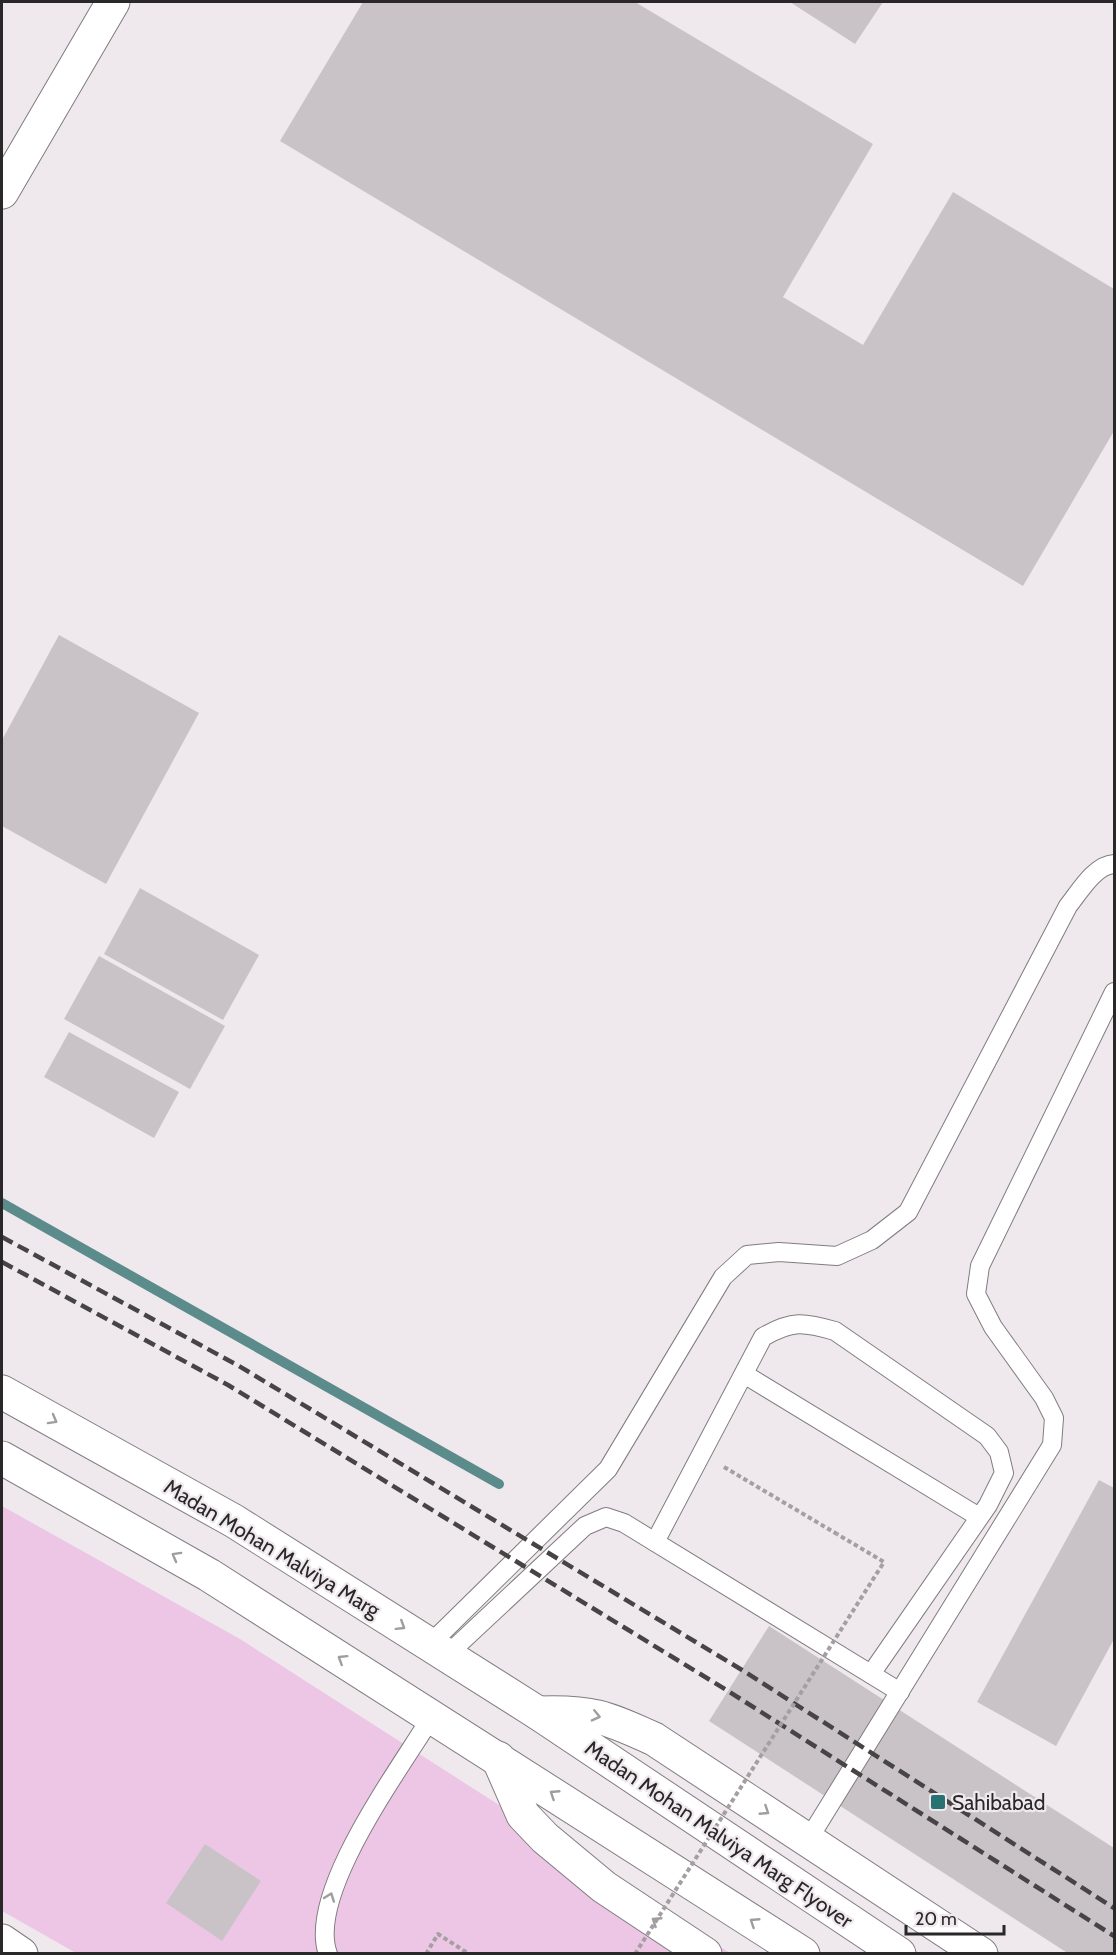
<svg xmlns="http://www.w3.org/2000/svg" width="1116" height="1955" viewBox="0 0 1116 1955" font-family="Cabin,sans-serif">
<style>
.green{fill:#edc6e5}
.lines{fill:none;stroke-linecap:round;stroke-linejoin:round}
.stream{stroke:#5b8c8b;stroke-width:10}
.building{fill:#c9c3c8}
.service-casing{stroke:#817c80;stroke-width:20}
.tertiary-casing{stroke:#817c80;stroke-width:35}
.secondary-casing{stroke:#817c80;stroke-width:35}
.path{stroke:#a49fa3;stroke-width:4;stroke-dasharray:4.5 3;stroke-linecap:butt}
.service{stroke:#fff;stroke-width:18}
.tertiary{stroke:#fff;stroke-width:33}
.secondary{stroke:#fff;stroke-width:33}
.rail{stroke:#474446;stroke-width:4.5;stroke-dasharray:12 6;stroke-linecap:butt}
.path-bridge{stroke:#a49fa3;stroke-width:4;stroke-dasharray:4.5 3;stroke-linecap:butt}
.oneway{stroke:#9f9e9e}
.poi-dot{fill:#287372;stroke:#efe9ee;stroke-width:2}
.labels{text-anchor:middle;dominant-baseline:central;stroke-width:4.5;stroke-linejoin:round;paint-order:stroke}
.street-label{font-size:21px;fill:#292728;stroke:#efe9ee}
.poi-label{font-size:21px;fill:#292728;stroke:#efe9ee;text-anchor:start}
</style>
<rect width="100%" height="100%" fill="#efe9ee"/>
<path class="green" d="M2 1506 240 1639 730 1953H76L2 1911Z"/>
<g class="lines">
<path class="stream" d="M2 1203 499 1484"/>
</g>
<g class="building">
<path d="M363 2H635L873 144 783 297 863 345 953 192 1114 289V431L1023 586 280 141Z"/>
<path d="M790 2H883L855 44Z"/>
<path d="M59 635 199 713 106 884 2 826V740Z"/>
<path d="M140 888 259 955 223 1020 104 954Z"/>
<path d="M99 956 225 1026 190 1089 64 1019Z"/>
<path d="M69 1032 179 1092 154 1138 44 1077Z"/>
<path d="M1099 1480 1114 1488V1639L1056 1746 977 1702Z"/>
<path d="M769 1626 1114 1848V1954H1069L709 1721Z"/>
<path d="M205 1844 261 1881 222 1941 166 1903Z"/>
</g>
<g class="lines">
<g class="service-casing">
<g id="service">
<path d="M744 1374 979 1517"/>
<path d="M655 1542 763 1337C792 1320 804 1322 835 1331L987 1436 999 1452 1004 1473 988 1505 871 1674"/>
<path d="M430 1644 608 1469 723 1277 747 1255 779 1252 837 1256 872 1240 908 1212 1068 906C1080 891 1095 865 1114 864"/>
<path d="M447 1655 585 1526 606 1517 624 1523 900 1692"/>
<path d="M808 1840 1052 1445 1054 1418 1044 1398 993 1327 976 1294 980 1266 1114 992"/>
<path d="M328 1954C306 1894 400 1769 432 1716"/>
</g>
</g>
<g class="tertiary-casing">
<g id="tertiary">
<path d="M2 192 113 2"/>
<path d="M2 1941 21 1954"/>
</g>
</g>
<g class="secondary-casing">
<g id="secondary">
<path d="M2 1392 234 1521 538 1713 899 1954"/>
<path d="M2 1458 209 1575 803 1954"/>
<path d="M538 1713C591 1711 606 1717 654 1739L981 1954"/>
<path d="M498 1758 523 1815 545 1838 604 1887 705 1954"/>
</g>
</g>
<g class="path">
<path d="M724 1467 837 1534"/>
<path d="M426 1954 438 1934 469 1954"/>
</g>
<use href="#service" class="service"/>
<use href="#tertiary" class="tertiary"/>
<use href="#secondary" class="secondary"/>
<g class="rail">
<path d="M2 1237 239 1366 742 1670 1114 1908"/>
<path d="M2 1262 228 1385 728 1691 1114 1936"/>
</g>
<path class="path-bridge" d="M635 1954 884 1562 837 1534"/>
</g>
<defs><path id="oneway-chevron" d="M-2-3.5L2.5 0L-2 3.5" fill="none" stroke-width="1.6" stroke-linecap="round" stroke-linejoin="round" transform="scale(1.5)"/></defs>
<g class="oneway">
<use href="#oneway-chevron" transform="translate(53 1420) rotate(29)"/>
<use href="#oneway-chevron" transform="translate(176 1556) rotate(-151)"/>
<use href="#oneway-chevron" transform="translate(401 1626) rotate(32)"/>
<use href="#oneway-chevron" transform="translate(342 1659) rotate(-148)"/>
<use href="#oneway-chevron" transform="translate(596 1716) rotate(13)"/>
<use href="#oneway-chevron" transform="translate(554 1794) rotate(-147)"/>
<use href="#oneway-chevron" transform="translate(765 1811) rotate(33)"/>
<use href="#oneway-chevron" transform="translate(330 1897) rotate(-70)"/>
<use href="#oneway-chevron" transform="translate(656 1921) rotate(-147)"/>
<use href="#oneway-chevron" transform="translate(754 1922) rotate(-147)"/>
</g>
<rect class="poi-dot" x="930" y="1794" width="16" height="16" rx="3"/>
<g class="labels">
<g class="street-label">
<text transform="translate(272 1548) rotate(31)">Madan Mohan Malviya Marg</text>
<text transform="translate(719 1834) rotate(34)">Madan Mohan Malviya Marg Flyover</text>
</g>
<g class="poi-label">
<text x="952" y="1802">Sahibabad</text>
</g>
</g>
<rect width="1116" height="1955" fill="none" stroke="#292728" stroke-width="6"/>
<path d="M906 1925v9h98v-9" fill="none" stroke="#292728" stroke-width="3"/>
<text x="915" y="1925" font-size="18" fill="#292728" stroke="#efe9ee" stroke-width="4.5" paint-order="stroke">20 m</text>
</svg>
